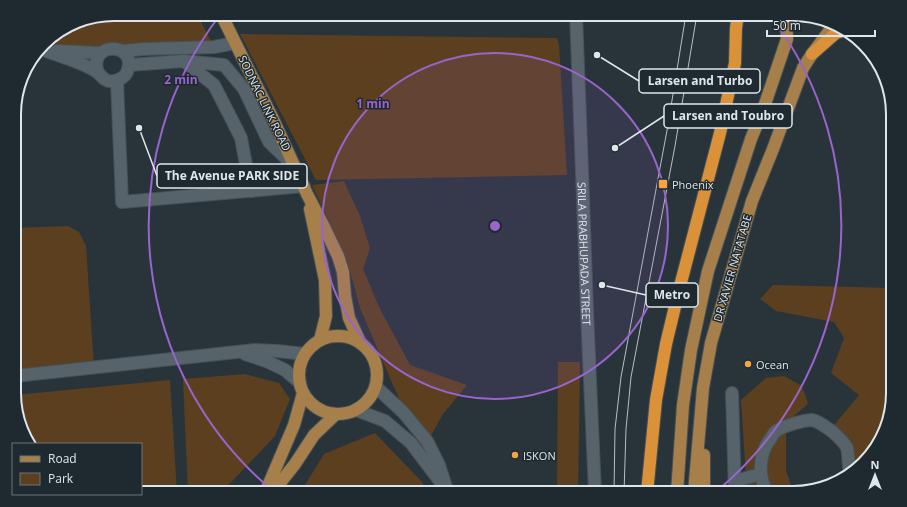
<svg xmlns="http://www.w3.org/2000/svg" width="907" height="507" viewBox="0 0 907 507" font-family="'Open Sans',sans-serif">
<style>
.green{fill:#5c3f1f}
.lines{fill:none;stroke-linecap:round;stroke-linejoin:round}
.minor-casing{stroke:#465155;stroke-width:14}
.major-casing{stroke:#465155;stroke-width:14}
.highway-casing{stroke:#465155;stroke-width:14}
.minor{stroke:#56636a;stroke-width:12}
.major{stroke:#a67f4b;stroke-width:12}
.highway{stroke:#db9137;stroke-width:12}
.tram{stroke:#b7c0c4;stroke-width:1}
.ring{fill:none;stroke:#9964cc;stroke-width:2}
.poi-dot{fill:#f4a444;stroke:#1e2a30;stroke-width:1.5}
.labels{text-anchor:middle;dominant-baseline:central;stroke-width:3;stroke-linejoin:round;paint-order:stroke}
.street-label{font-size:11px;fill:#dee6ea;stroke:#1e2a30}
.poi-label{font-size:11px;fill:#dee6ea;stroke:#1e2a30;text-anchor:start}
.rim{fill:none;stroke:#dee6ea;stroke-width:2}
.centre{fill:#9964cc;stroke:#1e2a30;stroke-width:2}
.ring-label{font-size:12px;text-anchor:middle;font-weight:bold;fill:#9964cc;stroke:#1e2a30;stroke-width:3;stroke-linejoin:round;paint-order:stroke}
.leader{fill:none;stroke:#dee6ea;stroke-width:1.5}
.callout-dot{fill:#dee6ea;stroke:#1e2a30;stroke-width:1.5}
.callout{fill:#1e2a30;stroke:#dee6ea;stroke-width:1.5}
.callout-label{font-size:12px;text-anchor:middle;font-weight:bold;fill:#dee6ea}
</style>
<rect width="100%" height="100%" fill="#28343a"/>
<g class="green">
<path d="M114 14H197L214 47 41 48 48 39 76 22Z"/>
<path d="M240 34 557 38 559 45 567 175 316 180Z"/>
<path d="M344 181 360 216 370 248 363 269 379 307 410 365 467 385 443 414 423 450 393 385 360 308 347 260 312 185Z"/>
<path d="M68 226 79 232 86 246 94 367 15 376V228Z"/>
<path d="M773 285 893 288V399L880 443 843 479 842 472 849 455 834 443V425L859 395 831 373 844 338 834 322 776 311 760 299Z"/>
<path d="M558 362H580L578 493H557Z"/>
<path d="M245 374 279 383 290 399 275 436 221 493H188L183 379Z"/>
<path d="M784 376 802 386 808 404 794 416 786 432V471L794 493H747L741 400 766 378Z"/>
<path d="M170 380 177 493H141V444H29L15 406V395Z"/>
<path d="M375 433 422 482 428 493H300L324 454Z"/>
</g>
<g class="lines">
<g class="minor-casing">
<g id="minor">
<path id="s1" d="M576 14 583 198 587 312 595 493"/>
<path d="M46 51C59 56 74 60 86 66 90 68 94 70 97 72 101 75 102 78 106 80 110 82 115 81 118 80 123 78 127 74 128 69 136 42 87 41 98 73"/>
<path d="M57 51 101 53"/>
<path d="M122 51 144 49 214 47 235 43"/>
<path d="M184 61 214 85 231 118 241 138 251 191"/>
<path d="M129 65 184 61 224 65 244 89 269 142 294 166"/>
<path d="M117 81 122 202 304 186"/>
<path d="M245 354 266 361 285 370 300 383"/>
<path d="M15 376 255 350 277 351 305 354"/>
<path d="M376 387 403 412 427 441 439 465 448 493"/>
<path d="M732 393 735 493"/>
<path d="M356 410 385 421 411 443 442 484"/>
<path d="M735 481 761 474"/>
<path d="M768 493C757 477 759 453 771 438 772 436 774 432 776 431 783 426 804 420 812 420 819 421 827 428 833 432 837 436 845 443 847 448 849 456 848 465 850 473"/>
</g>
</g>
<g class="major-casing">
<g id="major">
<path d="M221 14 272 117 307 194 325 229 338 256 343 272 345 296 349 318 360 342"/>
<path d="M310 209 325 280 326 316 320 340"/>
<circle cx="338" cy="375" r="39"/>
<path d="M265 493 294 425 303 393"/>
<path d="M272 493 295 464 314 435 336 414"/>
<path d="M677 493 683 405 691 350 708 271 751 139 764 107 787 39 786 14"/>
<path d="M694 493 703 388 711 343 752 201 773 149 803 68 812 54 834 25"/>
<path d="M704 493V455"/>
</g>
</g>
<g class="highway-casing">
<g id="highway">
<path d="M812 54 836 33 846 30"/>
<path d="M647 493 656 400 666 344 678 294 720 133 735 63 736 28 738 14"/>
</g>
</g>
<use href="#minor" class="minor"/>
<use href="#major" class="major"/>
<use href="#highway" class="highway"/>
<g class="tram">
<path d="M614 493 615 429 621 377 668 125 686 14"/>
<path d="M624 493 626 429 631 377 675 146 697 14"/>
</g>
</g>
<circle cx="495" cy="226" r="173" fill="#9964cc" fill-opacity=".12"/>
<g class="ring">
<circle cx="495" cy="226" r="173"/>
<path d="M273 491A346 346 0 0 1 220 15M770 15A346 346 0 0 1 717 491"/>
</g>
<g class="poi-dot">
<rect x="658" y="179" width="10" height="10" rx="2"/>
<circle cx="748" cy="364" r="4"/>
<circle cx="515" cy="455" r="4"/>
</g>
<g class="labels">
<g class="street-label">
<text transform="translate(265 103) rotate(64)">SODNAC LINK ROAD</text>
<text stroke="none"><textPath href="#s1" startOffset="240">SRILA PRABHUPADA STREET</textPath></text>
<text transform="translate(732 268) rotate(-74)">DR XAVIER NATATABE</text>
</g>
<g class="poi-label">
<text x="672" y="184">Phoenix</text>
<text x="756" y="364">Ocean</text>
<text x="523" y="455">ISKON</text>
</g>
</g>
<path d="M0 0H907V507H0ZM114 21H793A93 93 0 0 1 886 114V393A93 93 0 0 1 793 486H114A93 93 0 0 1 21 393V114A93 93 0 0 1 114 21Z" fill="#1e2a30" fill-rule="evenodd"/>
<path class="rim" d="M114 21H793A93 93 0 0 1 886 114V393A93 93 0 0 1 793 486H114A93 93 0 0 1 21 393V114A93 93 0 0 1 114 21Z"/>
<circle cx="495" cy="226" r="6" class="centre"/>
<g class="ring-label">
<text x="181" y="84">2 min</text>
<text x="373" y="108">1 min</text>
</g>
<path class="leader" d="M597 55L639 81M615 148L664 116M139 128L157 176M602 285L646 295"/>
<g class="callout-dot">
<circle cx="597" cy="55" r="4"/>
<circle cx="615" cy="148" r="4"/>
<circle cx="139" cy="128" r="4"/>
<circle cx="602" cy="285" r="4"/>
</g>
<g class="callout">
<rect x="639" y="69" width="121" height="24" rx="4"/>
<rect x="664" y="104" width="128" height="24" rx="4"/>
<rect x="157" y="164" width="150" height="24" rx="4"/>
<rect x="646" y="283" width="52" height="24" rx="4"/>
</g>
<g class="callout-label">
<text x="700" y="85">Larsen and Turbo</text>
<text x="728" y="120">Larsen and Toubro</text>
<text x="232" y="180">The Avenue PARK SIDE</text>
<text x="672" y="299">Metro</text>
</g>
<rect x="12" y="443" width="130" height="52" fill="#1e2a30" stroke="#6b757a"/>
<rect x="20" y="456" width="20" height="6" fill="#a67f4b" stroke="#6b757a"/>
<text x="48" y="463" font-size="12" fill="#dee6ea">Road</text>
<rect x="20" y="473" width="20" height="12" fill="#5c3f1f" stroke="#6b757a"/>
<text x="48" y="483" font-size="12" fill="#dee6ea">Park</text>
<g transform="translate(875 475)" stroke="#1e2a30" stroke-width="3" paint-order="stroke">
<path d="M0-3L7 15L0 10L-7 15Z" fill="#dee6ea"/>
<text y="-6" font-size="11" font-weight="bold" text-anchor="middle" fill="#dee6ea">N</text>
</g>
<path d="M767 30v6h108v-6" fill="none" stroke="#dee6ea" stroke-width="2"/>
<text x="773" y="30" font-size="12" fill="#dee6ea" stroke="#1e2a30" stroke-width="3" paint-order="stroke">50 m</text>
</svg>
